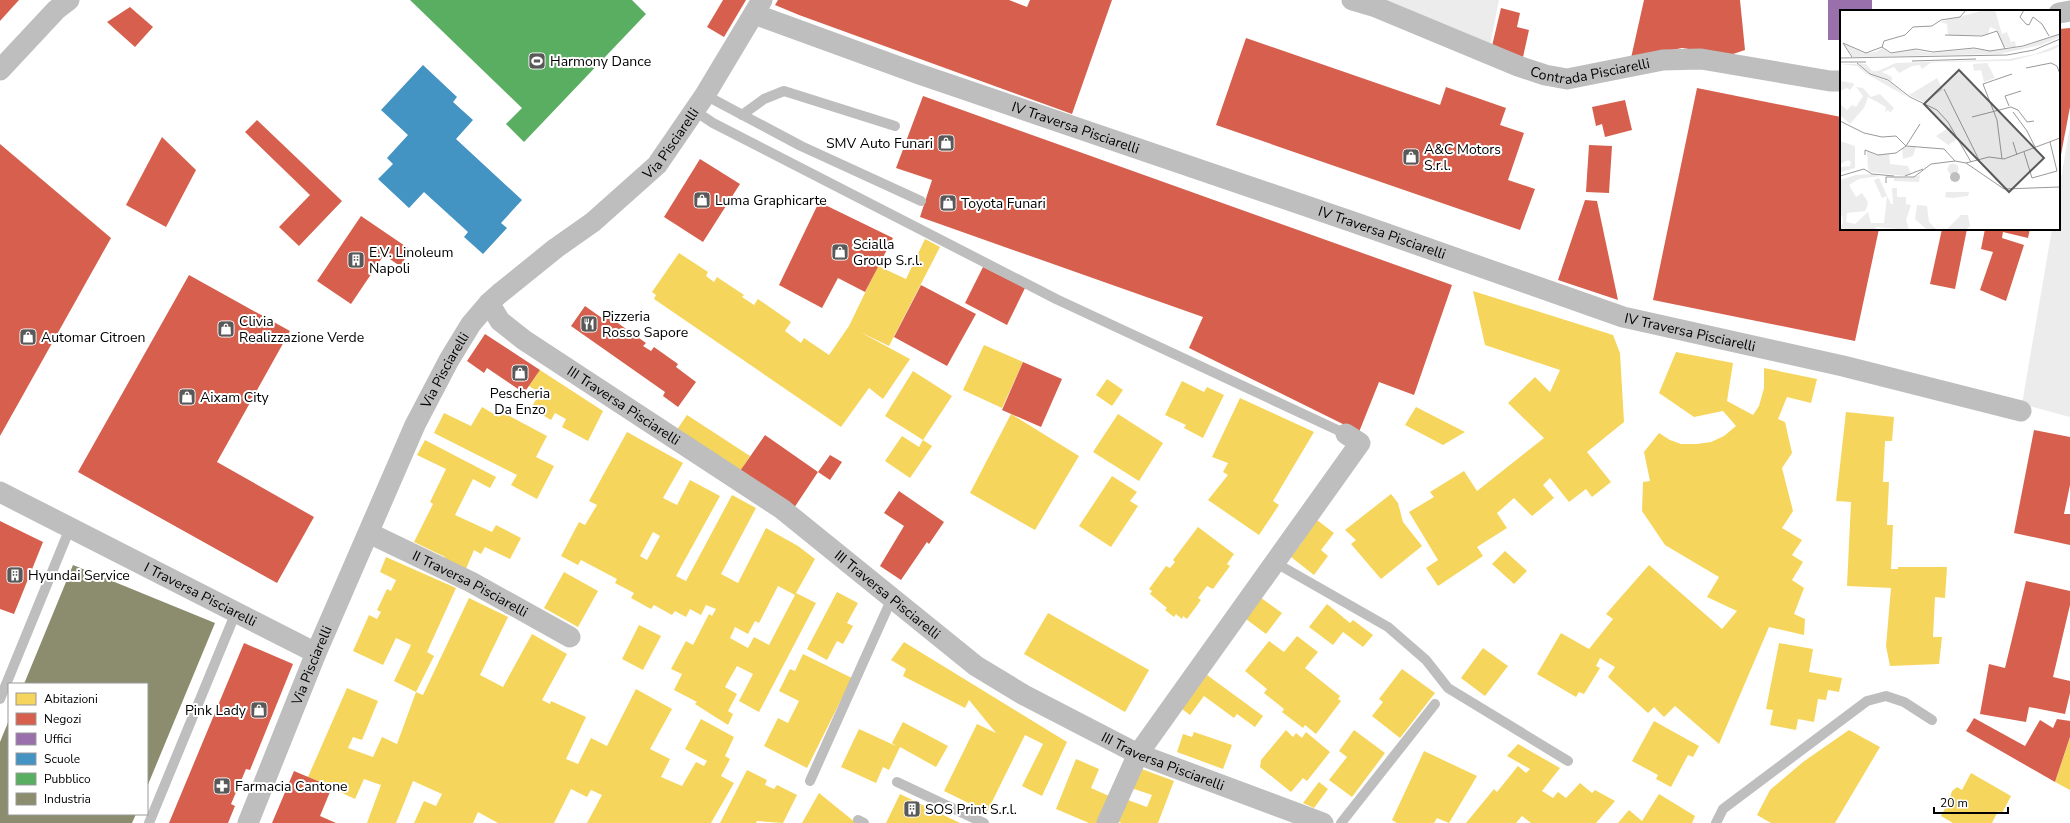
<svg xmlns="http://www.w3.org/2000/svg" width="2070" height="823" font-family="'Nunito Sans',sans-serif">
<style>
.green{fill:#ececec}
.homes{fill:#f6d55c;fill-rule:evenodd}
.shops{fill:#d6604d}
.offices{fill:#9970ab}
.schools{fill:#4393c3}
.public{fill:#5aae61}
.industry{fill:#8c8c6e}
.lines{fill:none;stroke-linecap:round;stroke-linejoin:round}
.lane{stroke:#bebebe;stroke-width:10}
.street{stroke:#bebebe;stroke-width:21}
.labels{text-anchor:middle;stroke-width:4;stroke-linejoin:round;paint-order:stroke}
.poi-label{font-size:14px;fill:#000;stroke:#fff;text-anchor:start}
.street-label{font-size:14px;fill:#000;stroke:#fff}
.inset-road{fill:none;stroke:#999;stroke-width:1}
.view{fill:#595959;fill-opacity:0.15;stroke:#595959;stroke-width:2}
.inset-edge{fill:none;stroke:#000;stroke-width:2}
</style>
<rect width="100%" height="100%" fill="#fff"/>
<g class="green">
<path d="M1369 0H1499L1490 45Z"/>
<path d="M2070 126V417L2022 404 2052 229H2059V190Z"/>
</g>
<g class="homes">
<path d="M925 239 940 247 889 346 860 332 910 359 883 399 869 388 841 427 654 299 656 295 652 292 679 253 708 272 706 276 714 282 717 277 744 295 742 297 754 305 758 299 791 322 785 331 801 343 804 338 829 355 849 326 878 266 906 279Z"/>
<path d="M1473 291 1613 335 1620 353 1624 422 1587 452 1611 482 1592 497 1586 489 1569 502 1550 478 1543 485 1554 498 1532 516 1514 498 1497 513 1507 528 1477 547 1483 556 1438 586 1426 568 1438 560 1409 512 1434 497 1430 492 1464 471 1477 491 1544 438 1508 403 1535 377 1550 392 1560 370 1485 345Z"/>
<path d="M984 345 1023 362 1002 408 963 390Z"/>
<path d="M1676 352 1733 363 1727 401 1753 415 1759 406 1764 388V368L1817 379 1811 403 1787 397 1778 419 1785 422 1792 453 1782 468 1793 511 1782 528 1802 540 1792 555 1803 562 1792 580 1804 588 1794 614 1805 619 1804 635 1769 627 1719 744 1675 706 1664 717 1654 707 1648 713 1608 677 1615 667 1600 658 1596 666 1600 668 1584 694 1579 692 1576 697 1537 674 1561 633 1589 649 1613 619 1606 614 1649 565 1722 629 1737 611 1707 597 1719 577 1665 545 1642 511 1643 482 1650 481 1644 452 1659 433 1670 440 1681 444H1697L1711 442 1724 436 1736 426 1723 411 1694 417 1659 393Z"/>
<path d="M540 370 603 411 588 441 562 427 566 419 555 413 551 420 531 408 540 393 529 386Z"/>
<path d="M913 371 952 396 923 440 932 446 910 478 885 461 902 436 919 447 923 440 885 416Z"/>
<path d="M1107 379 1123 390 1112 406 1096 395Z"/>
<path d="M1182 381 1204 392 1207 387 1224 395 1203 438 1184 428 1186 425 1165 415Z"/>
<path d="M1240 398 1314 432 1273 501 1279 505 1259 535 1208 500 1228 475 1223 472 1228 463 1212 457Z"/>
<path d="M482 407 499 417 502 412 547 436 536 457 554 466 537 499 511 485 517 475 434 433 444 413 471 426Z"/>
<path d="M1416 407 1465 432 1443 445 1405 425Z"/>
<path d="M1846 412 1894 417 1892 441H1885L1883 482H1889L1887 525H1893L1891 569H1898V567H1947L1945 598 1935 597 1933 637H1942L1939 664 1890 666 1886 646 1891 588 1847 586 1851 502 1836 501Z"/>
<path d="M1011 414 1079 456 1035 530 970 493Z"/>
<path d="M1118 414 1163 443 1139 481 1093 452Z"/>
<path d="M687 415 750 456 737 476 674 434Z"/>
<path d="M627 432 683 463 663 498 677 505 690 480 720 496 676 576 686 581 732 495 756 508 721 574 738 583 766 528 798 546 815 559 796 593 816 603 759 712 739 701 753 674 737 666 725 687 737 694 728 711 733 714 728 725 695 704 697 702 674 690 682 674 671 669 686 641 693 645 709 614 712 616 716 609 706 605 701 615 690 609 686 617 675 611 672 615 654 605 651 609 631 598 634 593 615 583 617 579 581 560 578 565 561 556 579 522 585 525 597 505 589 501ZM653 532 660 536 647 560 640 556ZM778 586 795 595 769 645 754 637 748 648 730 638 735 627 748 634 755 621 759 623Z"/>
<path d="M425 440 496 477 490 488 473 479 455 515 492 532 496 525 521 538 510 559 485 547 481 554 474 550 465 571 443 561 445 557 414 542 433 504 430 502 446 469 417 455Z"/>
<path d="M1112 476 1137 492 1130 501 1138 506 1111 547 1079 526Z"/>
<path d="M1391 494 1398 503 1403 522 1422 546 1381 579 1351 544 1356 540 1345 530Z"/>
<path d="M1313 517 1334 533 1321 550 1328 556 1314 575 1291 557 1303 541 1298 537Z"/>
<path d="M1198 527 1234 554 1227 564 1230 566 1213 589 1207 586 1198 598 1201 600 1187 619 1183 616 1182 619 1176 614 1174 617 1165 610 1167 608 1150 594 1152 591 1149 589 1166 566 1170 568 1175 562 1173 560Z"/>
<path d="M1505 551 1527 571 1514 584 1492 564Z"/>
<path d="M386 557 456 588 427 652 434 656 416 692 394 681 411 645 396 638 383 665 353 651 369 615 377 619 381 612 377 610 387 589 391 591 396 580 380 572Z"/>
<path d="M564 572 598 591 578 627 544 608Z"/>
<path d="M837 592 858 603 847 623 853 626 843 644 837 641 827 660 807 649Z"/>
<path d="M1257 595 1282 613 1266 634 1242 616Z"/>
<path d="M469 598 508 617 480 675 503 687 532 634 567 654 542 700 550 704 551 701 586 717 566 759 578 764 591 738 607 746 636 689 672 709 650 749 670 759 661 777 682 786 696 762 704 766 707 761 685 749 701 719 734 737 725 756 730 759 721 776 734 783 711 823H587L602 795 591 790 587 797 571 789 554 823H498L478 812 473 823H414L424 801 436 806 442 794 413 781 396 823H367L381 785 364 779 355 799 308 777 347 688 378 701 362 740 353 737 348 748 373 757 382 737 397 744 416 692 423 695Z"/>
<path d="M1327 604 1350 623 1353 620 1373 635 1363 647 1343 632 1333 645 1309 627Z"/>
<path d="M1048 613 1149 670 1125 712 1024 654Z"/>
<path d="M639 625 661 636 643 670 622 659Z"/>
<path d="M1297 636 1318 652 1305 668 1340 696 1338 699 1341 701 1316 734 1305 725 1303 728 1282 712 1284 709 1264 693 1267 689 1245 671 1269 641 1284 652Z"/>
<path d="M904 642 1067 742 1042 796 1022 786 1043 744 1025 735 987 812 944 791 977 724 996 733 969 700 965 708 903 676 906 669 891 660Z"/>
<path d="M1779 643 1813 649 1809 672 1842 678 1839 692 1828 690 1826 700 1818 699 1814 722 1798 719 1796 730 1770 725 1773 710 1766 709Z"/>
<path d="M1483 648 1508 666 1485 696 1461 678Z"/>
<path d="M803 654 852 678 807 768 764 746 778 718 788 723 799 701 779 691 790 669 795 671Z"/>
<path d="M1402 669 1435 693 1400 738 1372 716 1383 702 1379 699Z"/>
<path d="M1207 675 1263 716 1255 727 1237 714 1234 718 1204 696 1190 715 1182 709Z"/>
<path d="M1654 721 1699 746 1693 757 1688 755 1671 787 1656 779 1658 775 1632 761Z"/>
<path d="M903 722 948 746 936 767 900 747 889 770 883 767 876 783 841 767 859 729 896 746 892 743Z"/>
<path d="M1286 730 1293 737 1296 733 1302 738 1306 732 1330 752 1307 781 1303 778 1291 792 1260 767 1261 760Z"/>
<path d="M1354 730 1385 753 1352 797 1329 780 1347 757 1339 751Z"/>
<path d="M1849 730 1880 747 1835 823H1771L1757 815 1770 790 1803 762Z"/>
<path d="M1194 732 1232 745 1223 769 1177 752 1183 734 1192 737Z"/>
<path d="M2070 738V790L2055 782Z"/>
<path d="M1518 744 1560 768 1542 791 1553 798 1558 792 1566 798 1580 783 1592 793 1595 790 1615 801 1596 823H1531L1522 816 1516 823H1466L1494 789 1497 792 1518 766 1526 773 1530 769 1507 756Z"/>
<path d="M1424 751 1477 776 1449 823 1437 818 1434 823H1397L1392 820Z"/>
<path d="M1076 759 1099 769 1091 788 1109 796 1098 823H1089L1056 809Z"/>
<path d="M1139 768 1174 781 1158 823H1122L1116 821 1125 799 1147 807 1152 795 1131 788Z"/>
<path d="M747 770 767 780 765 785 774 789 777 785 797 795 783 823 757 821 756 823H720Z"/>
<path d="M1971 773 2011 796 2002 813 1998 811 1992 823H1953L1941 816 1949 801 1952 791 1957 787 1962 790Z"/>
<path d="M1319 782 1328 789 1314 808 1303 803Z"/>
<path d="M819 793 856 823H802Z"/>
<path d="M900 794 960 823H886Z"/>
<path d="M1659 794 1695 816 1692 823H1618L1629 810 1642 821Z"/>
</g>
<g class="shops">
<path d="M0 0H19L0 21Z"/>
<path d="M723 0H746L724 37 707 27Z"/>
<path d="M778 0H1009L1027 7 1030 0H1112L1072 114 799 15 775 5Z"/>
<path d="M1644 0H1740L1745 50 1730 55 1682 48 1631 58Z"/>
<path d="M130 7 153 27 135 47 107 22Z"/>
<path d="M1501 8 1520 13 1517 27 1529 30 1523 57 1492 46Z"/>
<path d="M2070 28V107L2060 160 2059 29Z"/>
<path d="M1246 38 1440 105 1446 87 1506 108 1500 125 1524 133 1508 180 1535 189 1520 230 1216 125Z"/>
<path d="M1697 88 1841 117V229H1879L1855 341 1653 300Z"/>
<path d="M923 96 1452 285 1414 395 1379 382 1359 432 1189 348 1203 317 920 217 932 180 896 168Z"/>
<path d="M1625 100 1632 130 1605 137 1602 124 1596 126 1592 107Z"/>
<path d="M257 120 342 201 299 246 279 227 310 195 245 132Z"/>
<path d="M162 137 196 170 166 227 126 205Z"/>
<path d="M0 144 111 238 0 436Z"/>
<path d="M1589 145 1612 146 1609 193 1586 192Z"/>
<path d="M700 159 740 184 703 242 664 217Z"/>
<path d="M1585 200 1597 201 1618 300 1558 280Z"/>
<path d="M819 202 893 238 865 292 838 278 822 308 779 285Z"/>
<path d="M361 216 411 250 400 266 384 255 351 304 317 281Z"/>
<path d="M1942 229H1967L1955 289 1930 284Z"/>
<path d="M1985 229H2030L2028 238 2003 232 2002 238 2024 245 2006 301 1980 290 1993 252 1981 249Z"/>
<path d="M983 267 1025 288 1007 325 965 303Z"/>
<path d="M189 275 290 331 217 462 314 517 277 583 78 472Z"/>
<path d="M921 285 976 314 947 366 894 337Z"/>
<path d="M585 306 602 318 605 314 646 343 643 346 651 351 654 347 678 364 676 367 696 382 678 407 663 396 665 392 571 326Z"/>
<path d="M485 334 540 370 524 393 487 368 484 373 467 361Z"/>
<path d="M1023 362 1062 379 1041 427 1002 410Z"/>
<path d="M2034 430 2070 437V485L2064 514H2070V545L2014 533Z"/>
<path d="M765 435 818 472 830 455 842 462 830 480 818 472 792 511 740 471Z"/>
<path d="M899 491 944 522 929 544 927 542 901 580 880 566 904 526 884 513Z"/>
<path d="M0 521 43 542 14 614 0 609Z"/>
<path d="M2026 581 2070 591V605L2053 677 2070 681V693L2065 714 2029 707 2026 722 1980 714 1989 664 2005 668Z"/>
<path d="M244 643 293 664 250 770 246 769 231 804 235 806 228 823H169Z"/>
<path d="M1974 718 2025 746 2040 720 2053 728 2057 719 2070 721V737L2055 782 1966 731Z"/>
<path d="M294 771 332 787 320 816 336 823H272Z"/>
</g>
<path class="offices" d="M1828 0H1872V11H1841V40H1828Z"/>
<path class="schools" d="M423 65 457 97 453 102 473 120 456 139 522 200 501 223 507 228 483 254 464 237 468 232 424 192 409 208 378 179 393 164 387 158 408 135 381 110Z"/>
<path class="public" d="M410 0H632L646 14 524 142 506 124 522 108Z"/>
<g class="industry">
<path d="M73 565 215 623 147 787V684H24Z"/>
<path d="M9 720V814H136L132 823H0V742Z"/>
</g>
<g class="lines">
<g class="lane">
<path d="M705 95 801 146 921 201"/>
<path d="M695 111 713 123 1056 299 1346 434"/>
<path d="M742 115 764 99 784 91 895 126"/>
<path d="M1274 562 1388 627 1426 660 1448 688 1568 761"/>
<path d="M0 699 70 528"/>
<path d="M810 781 892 598"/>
<path d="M897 782 984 823"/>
<path d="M858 820 864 823"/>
<path d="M149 823 236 612"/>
<path d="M1341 823 1435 704"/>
<path d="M1716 823 1723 809 1867 701 1886 696 1904 702 1932 720"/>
</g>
<g class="street">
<path id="s1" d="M1352 0 1376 7 1518 66 1545 75 1567 79 1663 60 1701 59 1830 81H1841"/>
<path d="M2059 13 2070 11"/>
<path id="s2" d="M754 14 916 73 1353 222 1623 317 1843 366 2021 411"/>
<path d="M0 70 56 10 69 0"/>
<path id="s3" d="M489 303 500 321 524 340 782 509 976 666 1024 695 1138 754 1323 823"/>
<path id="s4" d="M0 492 316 653"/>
<path id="s5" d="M369 533 471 582 570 637"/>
<path id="s6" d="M248 823 316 653 415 425 449 360 471 324 489 303 499 294 556 248 593 222 657 165 705 95 762 0"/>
<path d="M1107 823 1138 754 1360 443 1346 434"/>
</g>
</g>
<defs>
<g id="stadium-square" transform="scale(0.9)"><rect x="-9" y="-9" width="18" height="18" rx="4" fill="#595959" stroke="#fff"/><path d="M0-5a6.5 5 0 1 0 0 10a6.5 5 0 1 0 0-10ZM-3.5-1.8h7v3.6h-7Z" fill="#fff"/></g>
<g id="shop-square" transform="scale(0.9)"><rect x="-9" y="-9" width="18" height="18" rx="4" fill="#595959" stroke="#fff"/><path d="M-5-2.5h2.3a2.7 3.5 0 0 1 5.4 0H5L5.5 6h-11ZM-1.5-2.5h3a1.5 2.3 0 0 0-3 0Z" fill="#fff"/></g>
<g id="building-square" transform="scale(0.9)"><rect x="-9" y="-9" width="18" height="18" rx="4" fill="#595959" stroke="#fff"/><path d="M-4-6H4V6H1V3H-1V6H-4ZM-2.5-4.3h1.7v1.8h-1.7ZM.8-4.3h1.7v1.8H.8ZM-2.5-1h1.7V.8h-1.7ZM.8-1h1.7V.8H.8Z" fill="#fff"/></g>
<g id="restaurant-square" transform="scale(0.9)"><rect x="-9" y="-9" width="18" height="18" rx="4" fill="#595959" stroke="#fff"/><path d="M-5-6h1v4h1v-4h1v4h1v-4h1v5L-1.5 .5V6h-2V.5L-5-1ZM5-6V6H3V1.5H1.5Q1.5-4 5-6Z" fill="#fff"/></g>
<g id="pharmacy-square" transform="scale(0.9)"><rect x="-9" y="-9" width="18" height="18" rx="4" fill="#595959" stroke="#fff"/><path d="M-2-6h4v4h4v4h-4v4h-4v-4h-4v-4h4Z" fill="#fff"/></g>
</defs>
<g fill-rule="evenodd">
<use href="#stadium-square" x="537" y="61"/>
<use href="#shop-square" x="946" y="143"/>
<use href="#shop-square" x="1411" y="157"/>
<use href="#shop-square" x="702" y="200"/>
<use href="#shop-square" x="948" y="203"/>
<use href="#shop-square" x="840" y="252"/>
<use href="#building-square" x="356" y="260"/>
<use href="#restaurant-square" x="589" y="324"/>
<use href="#shop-square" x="226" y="329"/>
<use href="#shop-square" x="28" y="337"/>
<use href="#shop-square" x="520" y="373"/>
<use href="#shop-square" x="187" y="397"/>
<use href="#building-square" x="15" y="575"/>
<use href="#shop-square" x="259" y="710"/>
<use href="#pharmacy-square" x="222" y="786"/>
<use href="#building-square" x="912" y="809"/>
</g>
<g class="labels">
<g class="poi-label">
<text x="550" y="66">Harmony Dance</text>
<text x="933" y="148" text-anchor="end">SMV Auto Funari</text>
<text x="1424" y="154">A&amp;C Motors<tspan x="1424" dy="16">S.r.l.</tspan></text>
<text x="715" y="205">Luma Graphicarte</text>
<text x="961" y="208">Toyota Funari</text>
<text x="853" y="249">Scialla<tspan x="853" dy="16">Group S.r.l.</tspan></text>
<text x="369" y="257">E.V. Linoleum<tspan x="369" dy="16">Napoli</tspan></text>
<text x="602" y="321">Pizzeria<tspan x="602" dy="16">Rosso Sapore</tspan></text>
<text x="239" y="326">Clivia<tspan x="239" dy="16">Realizzazione Verde</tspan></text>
<text x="41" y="342">Automar Citroen</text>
<text x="520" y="398" text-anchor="middle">Pescheria<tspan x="520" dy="16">Da Enzo</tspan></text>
<text x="200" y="402">Aixam City</text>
<text x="28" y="580">Hyundai Service</text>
<text x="246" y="715" text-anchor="end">Pink Lady</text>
<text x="235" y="791">Farmacia Cantone</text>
<text x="925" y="814">SOS Print S.r.l.</text>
</g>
<g class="street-label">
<text dy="5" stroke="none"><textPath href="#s1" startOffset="253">Contrada Pisciarelli</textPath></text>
<text dy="5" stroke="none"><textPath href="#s2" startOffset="341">IV Traversa Pisciarelli</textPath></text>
<text dy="5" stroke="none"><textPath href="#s6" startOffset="818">Via Pisciarelli</textPath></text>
<text dy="5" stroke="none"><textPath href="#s2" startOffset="665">IV Traversa Pisciarelli</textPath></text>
<text dy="5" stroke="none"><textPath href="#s2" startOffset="989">IV Traversa Pisciarelli</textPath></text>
<text dy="5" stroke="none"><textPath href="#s6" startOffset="494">Via Pisciarelli</textPath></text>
<text dy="5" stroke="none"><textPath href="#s3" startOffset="171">III Traversa Pisciarelli</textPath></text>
<text dy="5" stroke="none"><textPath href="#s5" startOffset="113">II Traversa Pisciarelli</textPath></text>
<text dy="5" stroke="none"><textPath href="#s4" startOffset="225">I Traversa Pisciarelli</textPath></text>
<text dy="5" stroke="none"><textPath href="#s3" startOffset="496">III Traversa Pisciarelli</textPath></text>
<text dy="5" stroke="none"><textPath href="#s6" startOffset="170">Via Pisciarelli</textPath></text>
<text dy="5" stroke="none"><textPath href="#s3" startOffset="820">III Traversa Pisciarelli</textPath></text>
</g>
</g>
<g transform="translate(1840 10)">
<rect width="220" height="220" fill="#fff"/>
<path d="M145 0H155L162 24 167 22 171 32 175 31 176 37H164L157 20 150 17 148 24 143 25H108L107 14 100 12ZM220 24V27L201 35 160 44 13 47 4 34 24 43 36 42 42 38 51 44 74 40 91 43 134 39 153 41 183 37ZM220 34V36L210 41 171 51 99 52 90 53 82 59 80 55 72 56 59 63 54 57 42 62 52 67V71L32 65 18 53 26 54 32 61H38L56 53 169 49 195 44ZM147 53 155 68 144 72 141 60 134 61 133 54ZM0 54H17L30 65 48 71 69 88 25 63 17 56ZM97 68 103 80 84 92 69 85ZM0 71 13 73 14 75 10 80 7 78 0 81ZM16 77 23 78 31 87 40 84 54 98 50 103 48 100 45 102 46 97 28 87 24 98 10 114 0 105V94L7 100 12 95 16 97 23 86ZM110 117 116 130 108 135 96 126ZM0 131 15 136V158L1 162H0V154L1 157 10 156 11 152 8 150 0 154ZM76 136 73 146 63 149 62 138ZM27 141 36 145 49 144 50 154 68 156 71 164 65 166 30 162 28 159ZM107.5 159a5.5 5.5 0 1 1 11 0a5.5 5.5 0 1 1-11 0ZM32 164 40 166 19 169 9 175 16 187 22 183 28 192 27 197 25 201 7 203 6 212 15 214 28 202 31 213H44L47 186 42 188 34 170 39 168 51 194H53L52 178H57V187H66V194L71 195 66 210 69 220 36 217 35 220H0L3 212 2 205 0 207V170L16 165ZM80 165 79 172 54 171V167L70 168ZM106 182H129L128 186 112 188 105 187ZM77 195 87 196 89 212 97 220H87L75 209ZM121 205H128L130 216 126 220H106Z" fill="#ececec"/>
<path d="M110 167a5 5 0 1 1 10 0a5 5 0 1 1-10 0Z" fill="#bfbfbf"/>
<path class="inset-road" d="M184 0 180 7 186 14 189 15 193 7 202 14 209 26M105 25 142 26 157 21 165 39M42 37 44 31 65 25 73 17 92 16 101 10 120 7 126 0M12 47 3 33 26 43 42 37 51 43 76 39 93 42 134 38 150 41 183 36 220 24M0 48 167 45 194 40 220 29M72 51 136 49M0 52H26M17 53 30 64 48 70 70 87 97 100 108 112 131 152M186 58 211 53 217 56 220 64M104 79 139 150M169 96 165 86 181 81M173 102 187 121 195 137M132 107 171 97 178 100 187 112 194 111M0 111 24 123 42 127 56 126 66 136 104 139 115 151M173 132 177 145M184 142 192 168 217 161 210 132M25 145V140L38 145 56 143 66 136 80 114M162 149 157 110 143 74 172 64M126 153 164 179 220 177M0 166 24 159 32 164 54 166M65 166 83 159M46 173V167H74L91 154 115 151 126 153 149 147 164 149 220 128"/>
<path class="view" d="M119 60 204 148 169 182 84 94Z"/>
<rect width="220" height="220" class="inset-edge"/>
</g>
<rect x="8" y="683" width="140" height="132" fill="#ffffff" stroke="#999999"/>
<rect x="16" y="693" width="20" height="12" fill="#f6d55c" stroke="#999999"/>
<text x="44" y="703" font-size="12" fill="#000000">Abitazioni</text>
<rect x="16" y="713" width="20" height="12" fill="#d6604d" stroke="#999999"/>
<text x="44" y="723" font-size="12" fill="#000000">Negozi</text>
<rect x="16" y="733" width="20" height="12" fill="#9970ab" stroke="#999999"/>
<text x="44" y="743" font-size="12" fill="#000000">Uffici</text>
<rect x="16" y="753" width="20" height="12" fill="#4393c3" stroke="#999999"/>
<text x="44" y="763" font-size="12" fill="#000000">Scuole</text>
<rect x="16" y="773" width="20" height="12" fill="#5aae61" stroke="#999999"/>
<text x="44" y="783" font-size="12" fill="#000000">Pubblico</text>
<rect x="16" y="793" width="20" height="12" fill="#8c8c6e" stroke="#999999"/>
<text x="44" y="803" font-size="12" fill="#000000">Industria</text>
<path d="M1934 807v6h74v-6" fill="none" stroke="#000000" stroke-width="2"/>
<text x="1940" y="807" font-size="12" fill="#000000" stroke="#ffffff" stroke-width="3" paint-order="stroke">20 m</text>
</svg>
